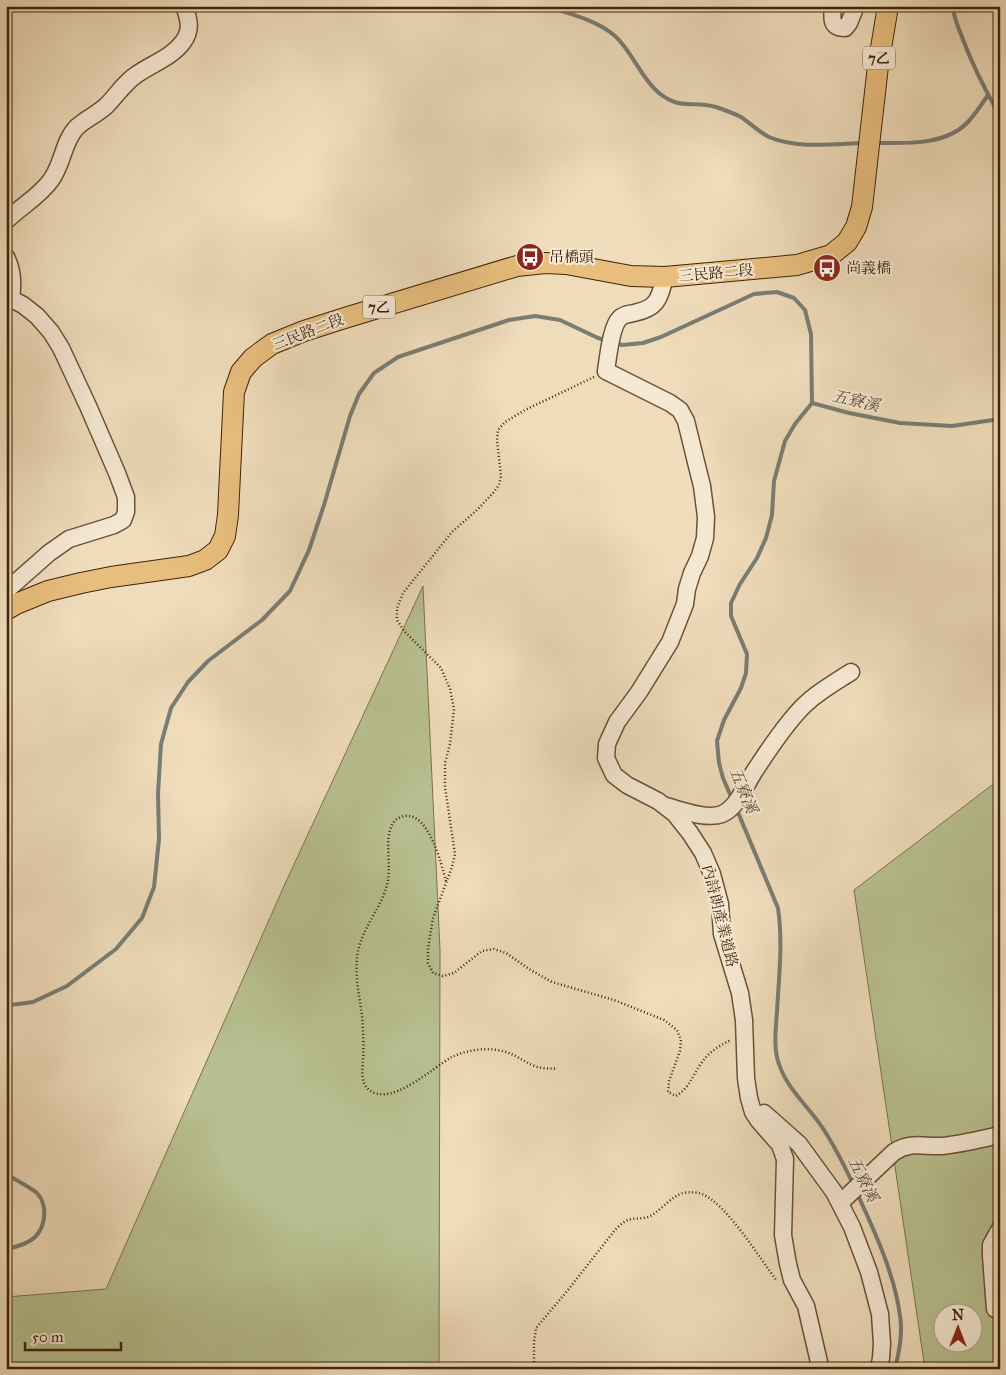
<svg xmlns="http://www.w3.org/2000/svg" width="1006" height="1375" font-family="'IM FELL Great Primer','Noto Serif TC',serif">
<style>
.green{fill:#b8c091;stroke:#7c724c;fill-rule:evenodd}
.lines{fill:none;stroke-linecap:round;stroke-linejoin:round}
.stream{stroke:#797d74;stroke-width:4}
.minor-casing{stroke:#6c5235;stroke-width:19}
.major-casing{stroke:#402408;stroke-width:22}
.path{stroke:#402408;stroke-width:2.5;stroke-dasharray:1 2.5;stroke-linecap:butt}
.minor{stroke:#f5e8d3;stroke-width:16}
.major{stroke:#e8be7e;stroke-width:20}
.labels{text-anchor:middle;stroke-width:4.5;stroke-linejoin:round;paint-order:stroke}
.shield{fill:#f5e8d3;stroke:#765f45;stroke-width:1}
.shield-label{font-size:14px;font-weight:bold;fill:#402408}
.poi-label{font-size:15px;fill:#402408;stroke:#f5e8d3;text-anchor:start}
.street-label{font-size:15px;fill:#402408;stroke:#f5e8d3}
.water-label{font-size:16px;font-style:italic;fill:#584935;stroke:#f5e8d3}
</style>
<rect width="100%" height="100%" fill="#efdcbb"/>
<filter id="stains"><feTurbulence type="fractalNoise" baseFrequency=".004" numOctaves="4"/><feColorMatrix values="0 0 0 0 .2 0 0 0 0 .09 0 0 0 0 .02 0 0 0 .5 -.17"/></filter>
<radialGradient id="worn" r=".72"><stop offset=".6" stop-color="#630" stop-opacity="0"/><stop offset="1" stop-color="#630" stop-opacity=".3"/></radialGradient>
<g class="green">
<path d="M423 586 440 950 439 1369H6V1297L106 1289 284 886Z"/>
<path d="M1000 779V1369H925L854 890ZM944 1312H974V1342H944Z"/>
</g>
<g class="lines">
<g class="stream">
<path d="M545 6C567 13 597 20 615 36 632 51 640 77 659 93 681 111 693 100 716 107 725 110 733 113 741 117 750 123 759 132 769 137 797 149 833 144 863 143"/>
<path d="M953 6C953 17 958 26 962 37 972 64 985 90 1000 116"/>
<path d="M875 143C905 143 944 146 967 123 975 115 982 104 988 95"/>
<path d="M613 342 622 345 643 343 661 337 754 294 777 292 794 298 805 310 811 334 812 403"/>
<path d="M812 403 849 413 900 423 952 426 1000 419"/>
<path d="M732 799 723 778 719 763 717 741 724 720 741 688 746 673 747 654 731 616V603L740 584 757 558 766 538 772 515 774 481 785 441 795 424 812 403"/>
<path d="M737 810 778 908C783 942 779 977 777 1011 776 1028 773 1048 779 1064 787 1089 808 1106 822 1127 834 1145 844 1165 853 1184"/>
<path d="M6 1004 11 1005 33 1002 67 986 116 949 142 918 154 887 159 839 158 794 161 744 171 708 188 682 208 661 262 620 290 591 309 550 324 505 350 416 359 394 374 373 398 357 509 320 535 316 560 320 598 338 607 341"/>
<path d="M6 1174C14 1179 30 1187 37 1193 48 1205 46 1226 35 1237 28 1244 16 1247 6 1249"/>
<path d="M857 1193C874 1230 895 1275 900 1316 903 1333 899 1352 895 1369"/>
</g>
<g class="minor-casing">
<g id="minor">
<path d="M833 6C832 18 830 28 845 28L849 23 856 6"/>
<path d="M6 221C21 206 39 197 51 180 63 164 63 142 76 128 85 119 98 114 107 105 117 95 124 83 136 75 151 64 171 58 183 42 192 30 189 19 184 6"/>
<path d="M6 257C13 271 13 284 11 299"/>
<path d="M665 277C659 299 658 308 634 313 629 314 624 314 620 318 611 326 608 358 606 371L670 403 680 410 686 421 696 462 702 486 706 517 705 538 700 556 692 573 687 589 685 604 670 642 639 692 617 722 607 744 606 758 614 775 627 785 658 801 675 814 690 833 703 853 712 874 720 904 722 934 740 993 744 1020 746 1078 749 1098 753 1112 759 1121 780 1145 785 1159 783 1235 788 1264 792 1280 806 1306 819 1362V1369"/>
<path d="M6 296 23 305 37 316 51 332 61 348 88 406 117 473 126 497V512L123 520 114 525 69 539 49 553 6 591"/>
<path d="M666 806C681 810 707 820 722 814 737 808 745 786 754 772 767 752 780 732 796 714 811 696 831 685 851 672"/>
<path d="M764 1113 799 1144 834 1192 852 1227 869 1272 880 1314 882 1344 881 1358 879 1369"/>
<path d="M840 1203 894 1152C911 1141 924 1147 942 1146 962 1144 981 1139 1000 1135"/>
<path d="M995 1309 991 1256V1245L1000 1229"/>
</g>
</g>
<g class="major-casing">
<path id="major" d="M6 610 16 604 48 591 81 583 111 577 189 566 205 560 218 550 225 536 228 515 234 392 241 372 253 358 272 344 304 331 348 317 517 266 545 263 566 264 631 276 665 277 797 265 831 255 847 242 856 227 862 207 878 66 888 6"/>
</g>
<g class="path">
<path d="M594 377 525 410 505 422 498 430 497 440 501 476 499 485 493 493 478 509 452 532 403 593 397 608V620L404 631 441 668 450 689 454 709 450 744 445 763V787L455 854 452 867 433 918 428 948V963L433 973 443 976 454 973 482 951 494 949 506 953 529 969 552 982 614 1000 664 1020 677 1030 681 1040 680 1051 669 1081 668 1092 676 1096C689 1088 692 1077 700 1065 708 1053 718 1046 731 1040"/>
<path d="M446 881C441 863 429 812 404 816 399 817 394 820 392 825 384 840 392 867 387 885 381 908 363 927 358 951 354 972 359 994 362 1015 363 1030 364 1045 363 1060 362 1069 361 1083 368 1089 390 1109 433 1067 452 1057 456 1055 461 1053 466 1052 480 1048 498 1048 511 1054 521 1058 530 1066 542 1068 547 1069 552 1068 557 1069"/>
<path d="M534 1369V1342L536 1328 568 1290 615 1230C620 1225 625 1220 632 1219 639 1218 646 1219 652 1215 662 1209 672 1196 683 1193 690 1192 696 1192 702 1194 727 1204 760 1259 777 1281"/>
</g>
<use href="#minor" class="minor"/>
<use href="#major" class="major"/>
</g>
<defs>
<g id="bus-disc" transform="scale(1.4375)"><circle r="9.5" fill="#8f2418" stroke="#f5e8d3"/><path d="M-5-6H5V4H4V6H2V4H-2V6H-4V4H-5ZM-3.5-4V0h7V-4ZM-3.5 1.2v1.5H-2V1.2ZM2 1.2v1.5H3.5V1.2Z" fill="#fff"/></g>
</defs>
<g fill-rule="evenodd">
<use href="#bus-disc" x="530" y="257"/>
<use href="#bus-disc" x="827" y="268"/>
</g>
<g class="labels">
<g class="shield">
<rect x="863" y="46.5" width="32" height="23" rx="4"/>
<rect x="363" y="295.5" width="32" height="23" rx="4"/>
</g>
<g class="shield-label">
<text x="879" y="63">7乙</text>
<text x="379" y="312">7乙</text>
</g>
<g class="poi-label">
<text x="549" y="262">吊橋頭</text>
<text x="846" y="273">尚義橋</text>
</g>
<g class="street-label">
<text transform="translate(716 273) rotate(-5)" y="5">三民路二段</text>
<text transform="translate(308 332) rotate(-21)" y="5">三民路二段</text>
<text transform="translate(720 916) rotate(76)" y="5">內詩朗產業道路</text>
</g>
<g class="water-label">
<text transform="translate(856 400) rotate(13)" y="6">五寮溪</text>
<text transform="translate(744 790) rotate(68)" y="6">五寮溪</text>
<text transform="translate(864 1179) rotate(64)" y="6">五寮溪</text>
</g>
</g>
<rect width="1006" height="1375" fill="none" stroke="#efdcbb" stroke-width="25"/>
<rect x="8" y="8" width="991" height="1360" fill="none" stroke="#402408" stroke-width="2.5"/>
<rect x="12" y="12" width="981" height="1350" fill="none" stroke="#402408"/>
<g transform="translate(958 1328)"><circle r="24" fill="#f5e8d3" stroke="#ad9a82"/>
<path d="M0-4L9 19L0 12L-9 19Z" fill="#8f2418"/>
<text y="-8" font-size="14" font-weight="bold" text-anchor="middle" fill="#402408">N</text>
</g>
<path d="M25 1342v8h96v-8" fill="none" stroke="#402408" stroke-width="2.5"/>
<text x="32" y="1342" font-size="15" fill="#402408" stroke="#f5e8d3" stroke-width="4" paint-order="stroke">50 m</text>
<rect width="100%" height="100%" filter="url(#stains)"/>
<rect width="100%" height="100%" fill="url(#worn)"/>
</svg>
